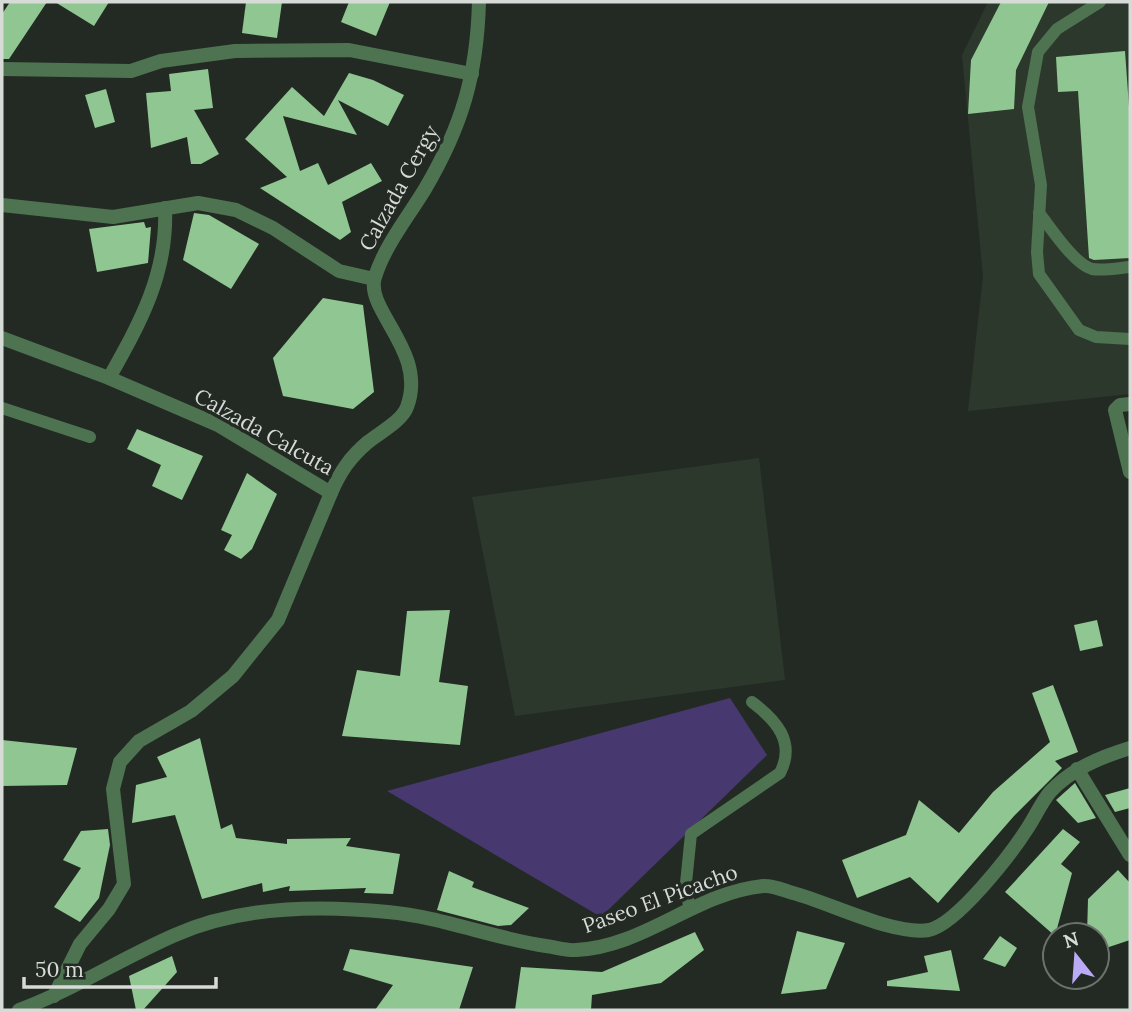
<svg xmlns="http://www.w3.org/2000/svg" width="1132" height="1012" font-family="Lora,serif">
<style>
.built{fill:#2d382d}
.green{fill:#473870}
.building{fill:#8fc691}
.lines{fill:none;stroke-linecap:round;stroke-linejoin:round}
.service{stroke:#4e7350;stroke-width:12}
.minor{stroke:#4e7350;stroke-width:14}
.tertiary{stroke:#4e7350;stroke-width:14}
.labels{text-anchor:middle;stroke-width:7;stroke-linejoin:round;paint-order:stroke}
.street-label{font-size:21px;fill:#d7dbd7;stroke:#232a23}
</style>
<rect width="100%" height="100%" fill="#232a23"/>
<g class="built">
<path d="M988 2H1130V394L968 411 983 276 962 55Z"/>
<path d="M759 458 785 680 515 716 472 497Z"/>
</g>
<path class="green" d="M730 698 767 755 601 917 387 791Z"/>
<g class="building">
<path d="M10 2H47L9 59H2V14Z"/>
<path d="M55 2H109L94 26Z"/>
<path d="M246 2H282L277 38 242 33Z"/>
<path d="M349 2H390L376 36 341 22Z"/>
<path d="M1001 2H1049L1016 70 1014 109 968 114 971 60Z"/>
<path d="M1125 51 1130 121V258L1094 260 1089 258 1078 91 1058 92 1056 57Z"/>
<path d="M208 69 213 108 194 110 219 154 201 164H191L187 137 151 148 146 93 171 91 169 74Z"/>
<path d="M349 73 373 80 404 95 388 126 338 100 357 135 283 116 300 171 318 163 328 185 371 163 382 181 342 202 351 232 340 240 260 188 287 177 245 139 292 87 324 116Z"/>
<path d="M106 89 115 122 95 128 85 95Z"/>
<path d="M194 213 209 215 259 244 231 289 183 260Z"/>
<path d="M144 222 146 228 151 227 148 263 97 272 89 229Z"/>
<path d="M323 298 363 305 374 392 353 409 283 396 273 358Z"/>
<path d="M137 429 203 456 182 500 152 486 161 465 127 449Z"/>
<path d="M247 473 277 494 252 549 241 559 224 550 232 535 221 530Z"/>
<path d="M450 610 439 682 468 686 460 745 342 736 357 670 400 676 407 611Z"/>
<path d="M1097 620 1103 646 1080 651 1074 625Z"/>
<path d="M1053 685 1078 752 1055 761 1062 768 1014 816 938 903 910 877 857 898 842 860 906 835 919 800 959 833 993 792 1050 742 1032 693Z"/>
<path d="M200 738 221 829 232 824 236 838 287 844V839L351 838 346 846 400 854 393 894 364 893 366 888 289 891 290 886 263 892 262 883 202 899 175 815 132 823 136 785 167 777 157 757Z"/>
<path d="M2 740 77 748 67 785 2 786Z"/>
<path d="M1075 783 1096 818 1078 823 1056 800Z"/>
<path d="M1130 788V808L1115 812 1105 795Z"/>
<path d="M108 829 110 845 99 898 80 922 54 907 81 868 63 860 81 831Z"/>
<path d="M1063 829 1080 842 1061 864 1072 873 1055 936 1005 892Z"/>
<path d="M1118 870 1130 883V940L1097 951V935H1087L1088 899Z"/>
<path d="M449 871 474 882 472 887 529 908 511 925 498 926 437 910Z"/>
<path d="M797 931 845 943 826 989 781 994Z"/>
<path d="M695 932 704 950 661 983 592 995 591 1010H515L521 967 602 972Z"/>
<path d="M1000 936 1017 948 1005 967 983 959Z"/>
<path d="M350 949 473 967 459 1010H375L393 985 343 970Z"/>
<path d="M951 950 960 991 887 986V981L928 972 924 956Z"/>
<path d="M172 956 177 972 143 1010H136L129 976Z"/>
</g>
<g class="lines">
<g class="service">
<path d="M1100 2 1057 29 1038 52 1028 107 1041 185 1037 252 1039 274 1079 330 1096 337 1130 339"/>
<path d="M1039 213C1051 228 1074 264 1092 269 1103 271 1119 268 1130 267"/>
<path d="M2 408 90 437"/>
<path d="M689 907 686 883 691 834 780 773C796 742 776 720 752 702"/>
</g>
<g class="minor">
<path d="M2 69 131 71 161 61 235 51 349 50 472 74"/>
<path d="M2 205 113 217 198 203 236 210 273 228 339 271 374 279"/>
<path d="M2 338 109 378 218 425 331 493 278 620 233 676 191 711 139 741 120 762 113 789 124 884 109 909 80 944 54 996"/>
<path d="M109 378C140 323 168 273 165 208"/>
<path d="M1130 404 1120 405 1115 410 1130 472"/>
<path d="M331 493C340 472 350 457 368 442 379 433 402 421 407 407 428 351 364 310 375 277 385 245 408 217 425 189 462 126 477 75 479 2"/>
<path d="M1077 769 1130 855"/>
</g>
<path class="tertiary" d="M19 1010C73 990 122 958 175 935 239 906 319 905 388 912 442 917 492 938 546 946 555 947 567 951 576 950 644 947 695 893 763 886 772 885 783 890 793 893 828 902 894 936 929 930 957 924 1011 854 1027 829 1035 817 1041 803 1050 792 1071 769 1101 757 1130 748"/>
</g>
<g class="labels">
<g class="street-label">
<text transform="translate(399 188) rotate(-61)" y="7">Calzada Cergy</text>
<text transform="translate(264 432) rotate(29)" y="7">Calzada Calcuta</text>
<text transform="translate(660 899) rotate(-20)" y="7">Paseo El Picacho</text>
</g>
</g>
<rect width="1132" height="1012" fill="none" stroke="#d7dbd7" stroke-width="7"/>
<g transform="translate(1076 956) rotate(343)"><circle r="33" fill="#232a23" stroke="#6b716b" stroke-width="2"/>
<path d="M0-5L12 26L0 18L-12 26Z" fill="#bbaaf6"/>
<text y="-10" font-size="19" font-weight="bold" text-anchor="middle" fill="#d7dbd7">N</text>
</g>
<path d="M24 977v10h192v-10" fill="none" stroke="#d7dbd7" stroke-width="3.5"/>
<text x="35" y="977" font-size="21" fill="#d7dbd7" stroke="#232a23" stroke-width="5" paint-order="stroke">50 m</text>
</svg>
